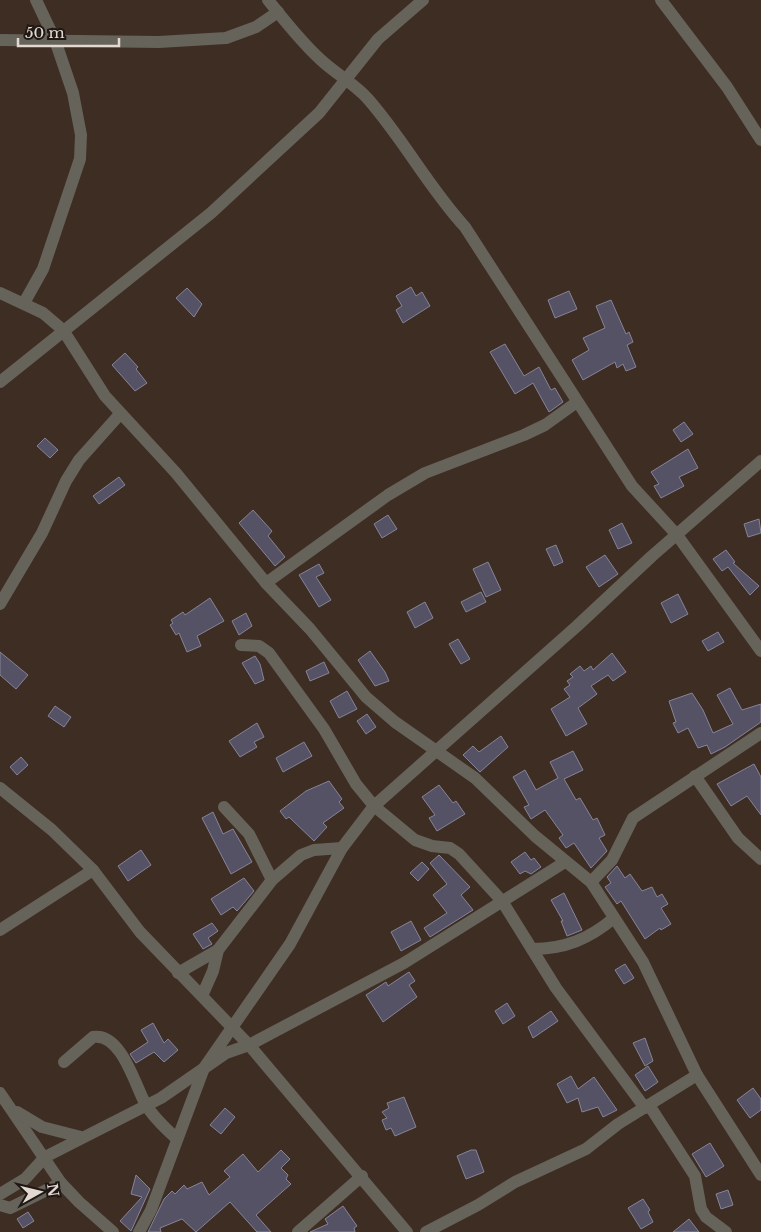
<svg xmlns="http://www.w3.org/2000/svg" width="761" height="1232" font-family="'Libre Baskerville',serif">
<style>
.building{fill:#545264;stroke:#868498}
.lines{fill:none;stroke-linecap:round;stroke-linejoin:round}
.minor{stroke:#66635a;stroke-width:12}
</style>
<rect width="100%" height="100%" fill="#3d2d23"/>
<g class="building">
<path d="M411 287 416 296 422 292 430 306 403 323 396 310 402 306 396 296Z"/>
<path d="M187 288 202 304 194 317 176 298Z"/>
<path d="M569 291 577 309 555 318 548 300Z"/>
<path d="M611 300 626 334 629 332 633 342 627 345 636 367 626 371 623 364 617 368 615 362 583 380 572 360 589 350 583 338 605 328 596 306Z"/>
<path d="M505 344 524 376 539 367 551 390 555 388 563 402 549 412 533 383 515 394 490 352Z"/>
<path d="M125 353 138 367 136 369 147 383 135 391 112 365Z"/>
<path d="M684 422 693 434 681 442 673 430Z"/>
<path d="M45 438 58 450 50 458 37 446Z"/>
<path d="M688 449 698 468 679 477 684 486 661 498 654 486 659 484 651 472Z"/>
<path d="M119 477 125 485 99 504 93 496Z"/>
<path d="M253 510 272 531 268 536 285 557 275 566 239 523Z"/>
<path d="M388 515 397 529 382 538 374 524Z"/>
<path d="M759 519 761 533 748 537 744 524Z"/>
<path d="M622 523 632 543 618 549 609 530Z"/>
<path d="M556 545 563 562 554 566 546 549Z"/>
<path d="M726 550 735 562 733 563 759 586 750 595 728 567 722 571 713 559Z"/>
<path d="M605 555 618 574 599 587 586 567Z"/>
<path d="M488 562 501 590 486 597 473 569Z"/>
<path d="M319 564 324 573 316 577 331 600 319 607 299 575Z"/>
<path d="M481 592 486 602 466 612 461 602Z"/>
<path d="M678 594 688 614 671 623 661 603Z"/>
<path d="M210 598 224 621 197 636 201 646 187 652 179 633 176 635 170 625 173 623 171 620 183 612 185 615Z"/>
<path d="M425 602 433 618 415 628 407 612Z"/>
<path d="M246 613 252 626 239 635 232 621Z"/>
<path d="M718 632 724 642 708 651 702 641Z"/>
<path d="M458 639 470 659 461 664 449 644Z"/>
<path d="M370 651 385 672 389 681 375 686 358 660Z"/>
<path d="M0 652 28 675 16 689 0 675Z"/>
<path d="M612 653 626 672 613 681 608 675 591 686 597 694 578 708 587 724 566 736 551 709 570 697 564 689 570 685 567 681 573 677 570 674 580 666 584 671 591 666 593 670Z"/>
<path d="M255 656 260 664 264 680 255 684 242 663Z"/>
<path d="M324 662 329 673 310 681 306 671Z"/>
<path d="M730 688 742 710 761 704V722L725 747 711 754 707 745 698 748 688 728 678 733 673 723 676 722 669 701 692 693 703 710 713 733 733 724 717 695Z"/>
<path d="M347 691 357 709 339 718 330 701Z"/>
<path d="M55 706 71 717 64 727 48 716Z"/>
<path d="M367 714 376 727 366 734 357 721Z"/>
<path d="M257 723 264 737 254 742 257 747 240 757 229 741Z"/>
<path d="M501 736 508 747 480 772 463 755 473 746 479 752Z"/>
<path d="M304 742 312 756 283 772 276 758Z"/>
<path d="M573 751 583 770 564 779 576 800 580 798 593 820 597 818 605 835 599 838 607 851 591 868 574 843 566 848 559 838 563 835 545 810 531 819 524 807 529 805 513 777 525 770 536 790 558 778 550 762Z"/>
<path d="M21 757 28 765 17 775 10 767Z"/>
<path d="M754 764 761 777V815L747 796 731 806 717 784Z"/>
<path d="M329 781 342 799 339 802 344 808 323 823 327 827 314 841 289 817 286 819 280 811 306 791Z"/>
<path d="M439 785 453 803 456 801 465 814 437 831 429 818 435 815 422 797Z"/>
<path d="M213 812 223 834 233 829 252 862 231 874 202 818Z"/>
<path d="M141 850 151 865 128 881 118 866Z"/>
<path d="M525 852 531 860 534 858 541 867 531 874 525 871 520 874 511 862Z"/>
<path d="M439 855 470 887 461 895 473 910 430 937 424 928 447 913 433 895 447 884 430 863Z"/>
<path d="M422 862 429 869 418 881 410 873Z"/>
<path d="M617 866 625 878 630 874 642 891 652 887 657 897 662 894 668 904 661 908 671 924 661 930 660 928 645 939 621 901 617 904 605 887 611 883 607 877Z"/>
<path d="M244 878 254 891 237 911 233 907 221 915 211 899Z"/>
<path d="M564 893 582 930 567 936 561 921H563L551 900Z"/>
<path d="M411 921 421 940 401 951 391 932Z"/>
<path d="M212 923 218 931 208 938 212 944 203 949 193 934Z"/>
<path d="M625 964 634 978 624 984 615 970Z"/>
<path d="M409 972 415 981 409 985 417 997 383 1022 366 995 386 982 388 986Z"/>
<path d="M507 1003 515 1016 503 1024 495 1011Z"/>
<path d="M551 1011 558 1021 533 1038 528 1027Z"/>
<path d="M153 1023 164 1043 168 1039 178 1050 164 1062 154 1052 136 1063 130 1054 148 1042 141 1030Z"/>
<path d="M645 1038 653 1061 645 1066 633 1043Z"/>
<path d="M648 1066 658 1082 645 1091 635 1075Z"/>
<path d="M571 1076 578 1089 594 1077 617 1110 603 1117 598 1107 582 1112 578 1098 567 1103 557 1084Z"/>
<path d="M753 1088 761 1099V1110L750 1118 737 1100Z"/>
<path d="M404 1097 416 1127 395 1136 391 1128 386 1130 382 1120 387 1118 382 1112 389 1108 387 1103Z"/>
<path d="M225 1108 235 1117 221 1134 210 1125Z"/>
<path d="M710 1143 724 1166 706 1177 692 1154Z"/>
<path d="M281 1150 290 1159 281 1168 288 1175 286 1179 291 1184 256 1215 271 1232H257L230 1202 196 1232 182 1219 160 1228 161 1232H148L164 1199 172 1191 175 1194 184 1185 187 1189 202 1182 209 1195 230 1177 224 1171 243 1154 258 1172Z"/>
<path d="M471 1150H476L484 1172 466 1179 457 1156Z"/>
<path d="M136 1175 150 1189 131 1231 120 1221 142 1197 131 1194Z"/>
<path d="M728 1190 733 1205 721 1209 716 1194Z"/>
<path d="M643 1199 650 1210 648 1212 653 1222 641 1229 628 1208Z"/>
<path d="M343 1206 357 1226 354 1228 355 1232H310L328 1224 325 1219Z"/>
<path d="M28 1212 34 1221 23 1228 17 1219Z"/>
<path d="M689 1219 699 1232H673Z"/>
</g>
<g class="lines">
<g class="minor">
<path d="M268 0C285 21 301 42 321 60 336 74 355 84 368 99 404 140 429 188 465 227L632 486 677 535 761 651"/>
<path d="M661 0 727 87 761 140"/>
<path d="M0 40 159 42 226 38 256 27 278 12"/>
<path d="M0 293 43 313 63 330 105 396 176 473 266 583 310 629 366 697 395 722 475 778 535 836 591 882 643 962 697 1075 761 1175"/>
<path d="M24 303 43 269 80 159 81 135 73 93 55 40 36 0"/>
<path d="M0 382 211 213 319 113 378 39 423 0"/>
<path d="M266 583 388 495 425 473 524 435 545 425 577 402"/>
<path d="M0 604 42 533 66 481 79 460 120 414"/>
<path d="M241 645 259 646 269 653 324 729 356 784 374 806 415 840 432 846 450 848 459 854 502 901 556 988 645 1108"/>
<path d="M695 776 738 838 761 859"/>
<path d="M0 788 52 830 93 870 140 932 249 1045 407 1232"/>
<path d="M224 807 249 834 272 880"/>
<path d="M591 882 612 860 633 818 761 733"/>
<path d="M0 930 93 870"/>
<path d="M532 949C565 949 589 939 614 918"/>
<path d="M178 973 218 950"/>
<path d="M202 996 213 971 218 950 272 880 301 855 314 850 342 848"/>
<path d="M64 1062 93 1037C121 1032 135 1085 145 1103 152 1116 166 1129 176 1138"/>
<path d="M0 1093 61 1183 79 1202 113 1232"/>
<path d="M649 1105 695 1176 701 1209 706 1217 726 1232"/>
<path d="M17 1112 42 1127 81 1137"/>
<path d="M0 1194 25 1179 45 1157 161 1098 226 1053 249 1045 404 963 565 862"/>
<path d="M0 1205 10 1208 61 1183"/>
<path d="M139 1232 151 1210 204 1068 290 944 342 848 374 806 577 626 652 556 761 461"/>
<path d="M298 1232 362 1176"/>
<path d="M426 1232 478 1205 515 1182 586 1149 618 1124 697 1075"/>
</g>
</g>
<g transform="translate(40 1192) rotate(82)" stroke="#1f1713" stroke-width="4" paint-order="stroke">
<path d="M0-4L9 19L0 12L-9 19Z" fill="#e2d8d1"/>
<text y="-8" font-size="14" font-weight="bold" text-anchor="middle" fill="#e2d8d1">N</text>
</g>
<path d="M18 38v8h101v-8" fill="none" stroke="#e2d8d1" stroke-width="2.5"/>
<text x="25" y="38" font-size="15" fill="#e2d8d1" stroke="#1f1713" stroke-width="4" paint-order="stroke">50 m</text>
</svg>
